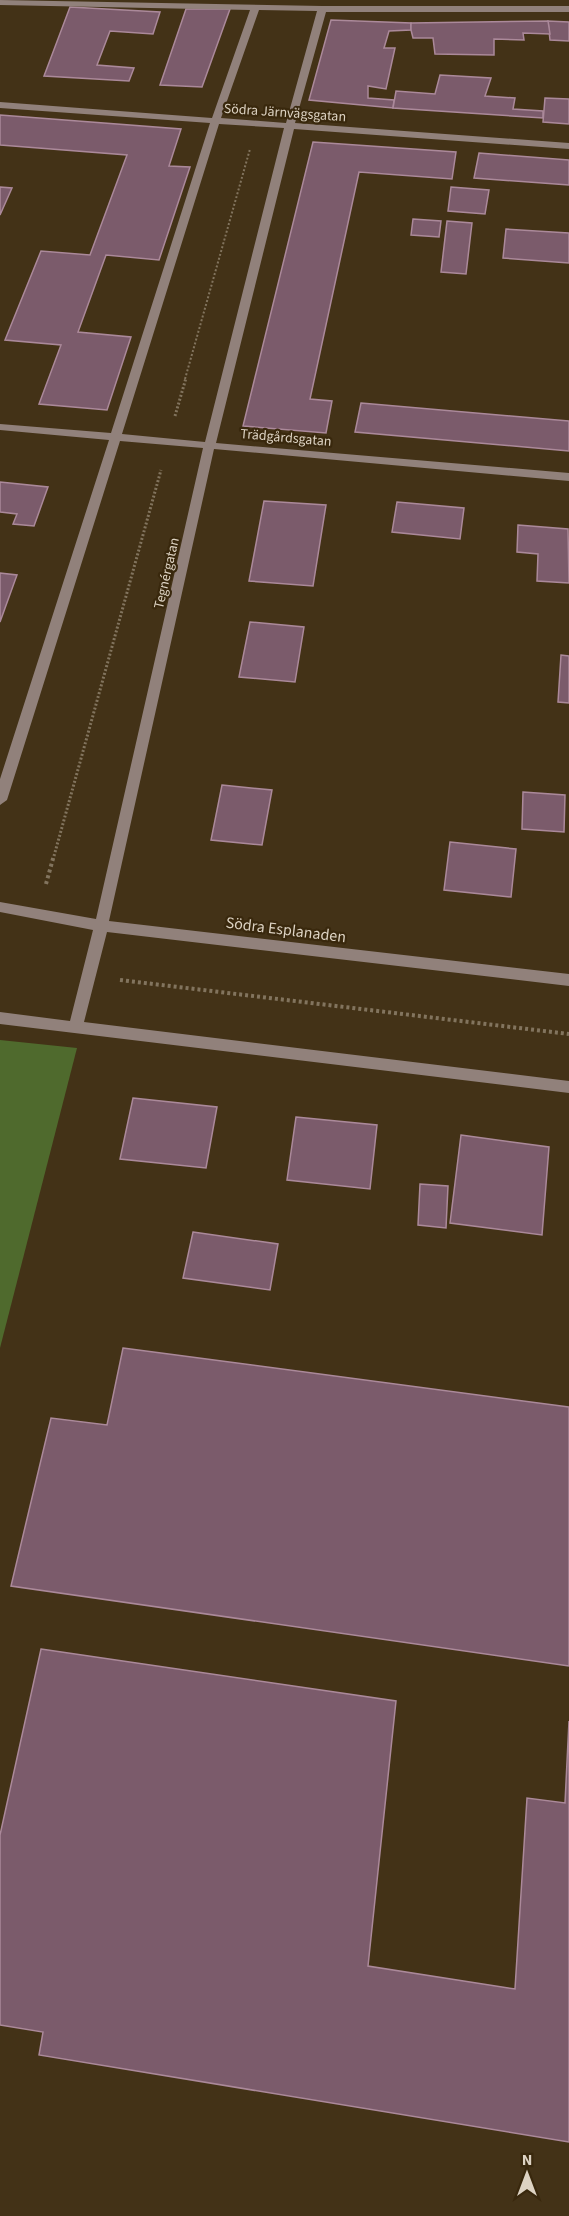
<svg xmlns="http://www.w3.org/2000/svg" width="569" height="2216" font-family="'Source Sans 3',sans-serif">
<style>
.green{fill:#4f6a2d}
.building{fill:#7b5b6b;stroke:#ab899a;stroke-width:1.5}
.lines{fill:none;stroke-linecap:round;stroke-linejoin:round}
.path-far2{stroke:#82745e;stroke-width:2;stroke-dasharray:2 2;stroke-linecap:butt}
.path-far1{stroke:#82745e;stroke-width:3;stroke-dasharray:2 2;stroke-linecap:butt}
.path{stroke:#82745e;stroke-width:4;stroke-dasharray:3 3;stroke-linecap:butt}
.minor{fill:#91817b;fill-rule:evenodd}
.labels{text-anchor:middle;stroke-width:4.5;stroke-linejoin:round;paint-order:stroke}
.far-street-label{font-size:14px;fill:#ddd3c3;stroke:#39280d}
.street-label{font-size:16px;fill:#ddd3c3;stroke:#39280d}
</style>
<rect width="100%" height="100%" fill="#433217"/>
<path class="green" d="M0 1040 77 1048 0 1348Z"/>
<g class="building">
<path d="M70 7 160 12 153 34 110 31 97 65 134 68 129 81 44 76Z"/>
<path d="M186 9H230L202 87 160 85Z"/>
<path d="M331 20 411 23V30L389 31 384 48H395L386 89 368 86V98L394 100 393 108 309 100Z"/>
<path d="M548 21 569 22V41L550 40Z"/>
<path d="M548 21 550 34 523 33 524 40 494 39V55L435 54 433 38H413L411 30V23Z"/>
<path d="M440 75 491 78 485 96 515 98 513 109 543 111V118L393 108 396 91 435 94Z"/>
<path d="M545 98 569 99V124L543 122Z"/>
<path d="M0 115 181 129 169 166 190 167 159 260 106 255 78 332 131 337 107 410 39 404 61 345 5 340 41 251 90 255 127 155 0 145Z"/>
<path d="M313 142 456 152 452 179 359 172 310 399 332 401 326 433 243 426Z"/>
<path d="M479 153 569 160V185L474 178Z"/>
<path d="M0 187 12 188 0 215Z"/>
<path d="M451 187 489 190 485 214 448 211Z"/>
<path d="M413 219 441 221 439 237 411 235Z"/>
<path d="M447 221 472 223 466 274 441 272Z"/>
<path d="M506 229 569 233V263L503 258Z"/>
<path d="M361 403 569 421V451L355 432Z"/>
<path d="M0 482 48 487 34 526 13 524 17 514 0 512Z"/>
<path d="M264 501 326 505 313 586 249 581Z"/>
<path d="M397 502 464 508 460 539 392 532Z"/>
<path d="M518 525 568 529 569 583 537 581 538 554 517 552Z"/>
<path d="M0 573 17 575 0 622Z"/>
<path d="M250 622 304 627 295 682 239 677Z"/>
<path d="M561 655 569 656V703L558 702Z"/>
<path d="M222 785 272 790 262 845 211 840Z"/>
<path d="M523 792 565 795 564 832 522 829Z"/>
<path d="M450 842 516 849 511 897 444 890Z"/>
<path d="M133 1098 217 1107 206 1168 120 1159Z"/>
<path d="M296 1117 377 1125 370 1189 287 1180Z"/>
<path d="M461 1135 549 1147 542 1235 450 1223Z"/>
<path d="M420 1184 448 1186 446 1228 418 1225Z"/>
<path d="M193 1232 278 1244 270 1290 183 1278Z"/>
<path d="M123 1348 569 1407V1666L11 1586 51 1418 107 1425Z"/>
<path d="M41 1649 396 1701 368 1966 515 1989 527 1798 565 1803 569 1721V2142L39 2055 43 2032 0 2025V1835Z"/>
</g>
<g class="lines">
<path class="path-far2" d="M185 379 250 149"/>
<g class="path-far1">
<path d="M175 416 186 378"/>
<path d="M54 856 161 470"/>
</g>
<g class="path">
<path d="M46 884 54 855"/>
<path d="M120 980 569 1034"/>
</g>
<path class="minor" d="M0 0 322 6H569V12H326L295 123 569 143V149L294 129 216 443 569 473V481L214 449 109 921 569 974V986L107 932 84 1022 569 1081V1093L0 1024V1012L70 1021 93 930 0 912V902L96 919 203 448 120 441 7 800 0 805V779L109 440 0 430V424L111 433 210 123 0 108V102L212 118 250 10 0 5ZM259 10 317 11 286 123 221 118ZM219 124 284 128 205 442 122 434Z"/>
</g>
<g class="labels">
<g class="far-street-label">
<text transform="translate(285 112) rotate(4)" y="5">Södra Järnvägsgatan</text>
<text transform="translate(286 437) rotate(5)" y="5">Trädgårdsgatan</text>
<text transform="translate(166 573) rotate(-77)" y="5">Tegnérgatan</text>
</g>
<g class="street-label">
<text transform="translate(286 929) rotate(7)" y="6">Södra Esplanaden</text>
</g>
</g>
<g transform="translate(527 2174)" stroke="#39280d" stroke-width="4.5" paint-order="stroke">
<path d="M0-4.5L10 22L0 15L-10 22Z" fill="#ddd3c3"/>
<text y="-9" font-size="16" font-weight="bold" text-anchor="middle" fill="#ddd3c3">N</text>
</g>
</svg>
